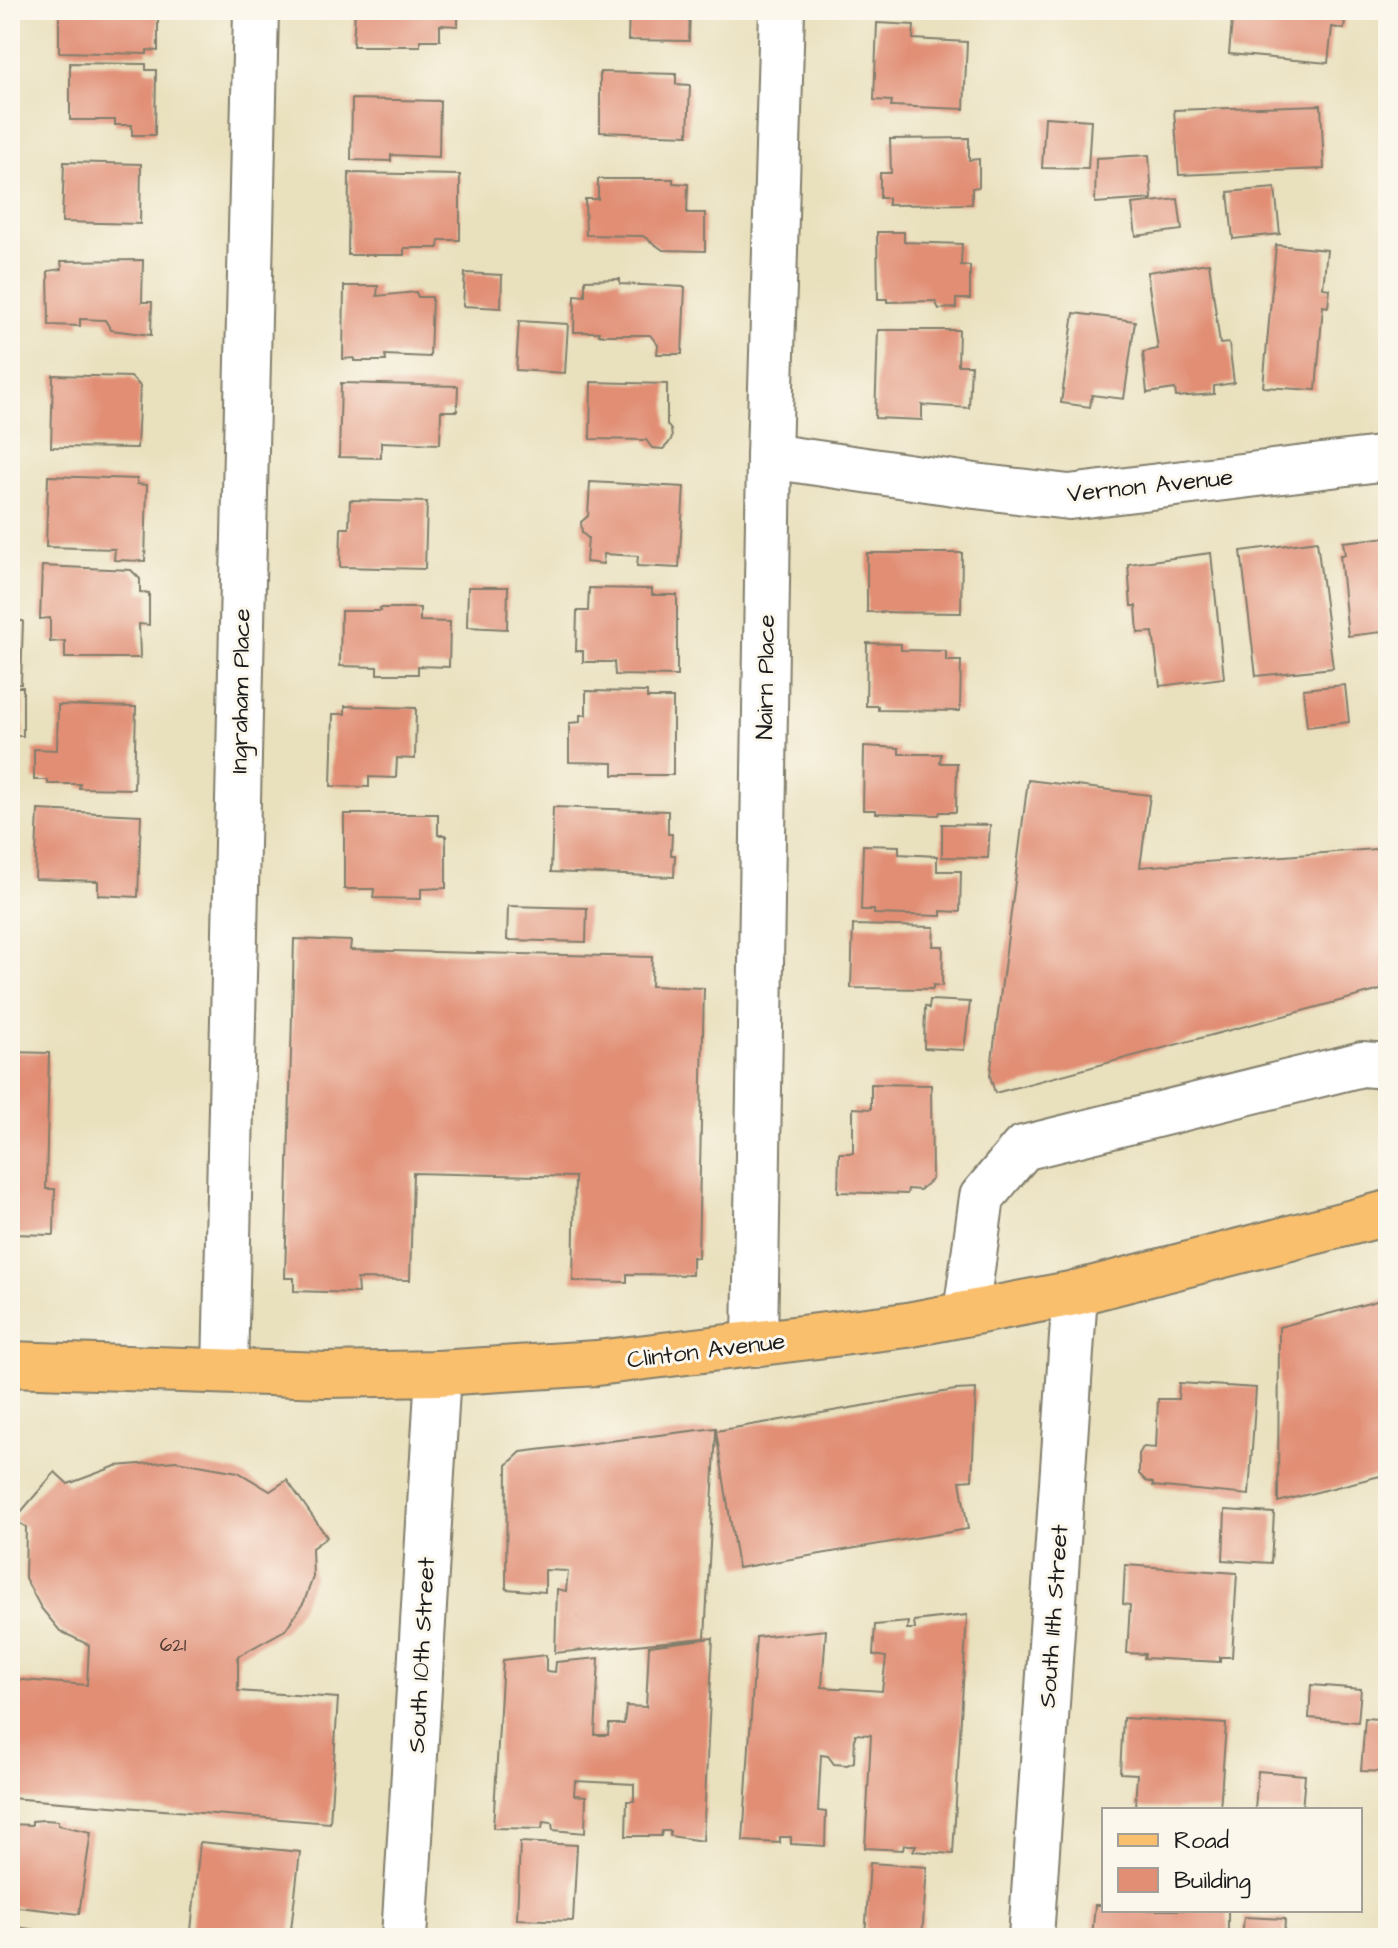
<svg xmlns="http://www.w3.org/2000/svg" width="1398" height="1948" font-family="'Architects Daughter',sans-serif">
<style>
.building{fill:#e18e75}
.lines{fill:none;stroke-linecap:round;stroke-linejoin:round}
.minor-casing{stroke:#827e6c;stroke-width:48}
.major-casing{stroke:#827e6c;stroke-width:48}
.minor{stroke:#fff;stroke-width:44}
.major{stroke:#f9bf6d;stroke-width:44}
.labels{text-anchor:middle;stroke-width:6;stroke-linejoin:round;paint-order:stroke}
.number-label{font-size:20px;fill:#4d3832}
.street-label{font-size:24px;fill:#1c1c1c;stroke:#fbf7ec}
</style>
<rect width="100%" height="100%" fill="#fbf7ec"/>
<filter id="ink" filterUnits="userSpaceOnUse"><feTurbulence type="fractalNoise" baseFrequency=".0125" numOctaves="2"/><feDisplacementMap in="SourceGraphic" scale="16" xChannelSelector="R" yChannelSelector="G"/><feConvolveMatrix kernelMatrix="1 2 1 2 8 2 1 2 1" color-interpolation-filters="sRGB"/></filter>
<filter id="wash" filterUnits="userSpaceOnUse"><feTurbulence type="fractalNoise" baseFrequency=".006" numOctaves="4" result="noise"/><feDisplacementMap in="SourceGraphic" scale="32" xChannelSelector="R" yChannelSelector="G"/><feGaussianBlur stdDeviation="1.8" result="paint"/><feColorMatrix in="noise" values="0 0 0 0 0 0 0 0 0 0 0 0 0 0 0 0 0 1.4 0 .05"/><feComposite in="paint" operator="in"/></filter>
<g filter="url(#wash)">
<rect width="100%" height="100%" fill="#e9e0bd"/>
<g id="blocks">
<g class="building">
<path d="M59 10H158V51L147 50V54L59 52Z"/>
<path d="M355 10H458V26L440 25V40H420V46H353Z"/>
<path d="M629 10H690L689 41 628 40Z"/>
<path d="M1233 10H1346L1344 29 1332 27 1328 63 1229 54Z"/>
<path d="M877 23 914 25 913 39 967 42 964 109 891 106 892 101 874 100Z"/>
<path d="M70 63 146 64V70H156L155 135H132V125H115V120H70Z"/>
<path d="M600 72 676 74V84L690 85 688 135 600 132Z"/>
<path d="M352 99 440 101 439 157 391 155V161L351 160Z"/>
<path d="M1321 105 1324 169 1179 175 1174 110Z"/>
<path d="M1045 117 1091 120 1088 169 1042 168Z"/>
<path d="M969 138V160L979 159V187L972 188V204L888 205V198H880V173H891L890 139Z"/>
<path d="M1149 155 1152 199 1095 203 1096 158Z"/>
<path d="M64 162 141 164 140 224 62 222Z"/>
<path d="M349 173 460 175V240H439L438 248H404V255H348Z"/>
<path d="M598 179H673V183L688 184 687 213H705V251L663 250 643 236 586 235 585 199H598Z"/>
<path d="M1275 188 1280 234 1233 239 1228 192Z"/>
<path d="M1178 199 1182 230 1136 236 1132 204Z"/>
<path d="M877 232H904V242L962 244 961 265 970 266V299H956V308L939 309 935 301 887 302V299H878Z"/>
<path d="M1276 245 1327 250 1323 288 1330 289 1328 307 1323 306 1316 390 1263 387Z"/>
<path d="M143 260 142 302H152L151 335 111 330 105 320 80 319V326L49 325 48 271 62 269 61 261Z"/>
<path d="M1209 263 1220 344 1229 343 1234 383 1214 386V394L1176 397 1175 389 1147 393 1143 352 1158 349 1147 272Z"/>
<path d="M465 273 502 275 501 308 463 306Z"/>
<path d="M620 279V284L685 287 682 354H657L658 345 650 335H599V332H574L575 295 585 296V280Z"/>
<path d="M344 286H378L377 296 416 292 418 297H432L430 357 385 355 386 361H354V358L343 359Z"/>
<path d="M1074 313 1135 321 1124 399 1092 395 1090 407 1061 403Z"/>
<path d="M519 321 568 324 565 373 516 370Z"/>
<path d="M878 330H959L958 365H971L969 408 922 405V420L875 418Z"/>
<path d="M53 375 131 377 140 386 137 448 51 447Z"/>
<path d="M591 382 667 384V425L671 430 672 438 668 444 663 449 652 448 646 440 590 439Z"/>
<path d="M341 383 458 386 457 411H441L440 444 381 442V458L339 457Z"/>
<path d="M48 476 137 479V484L147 485 145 561 114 560 115 549 46 547Z"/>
<path d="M590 482 684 487 679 568 637 566 638 556 604 554 603 564 586 562 588 538 582 533 581 522 588 516Z"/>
<path d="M350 500 427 502 425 569 340 567 341 528H349Z"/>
<path d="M1388 537V637L1383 638 1382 632 1348 636 1340 555H1345L1343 542Z"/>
<path d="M1317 541 1333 668 1256 676 1241 551Z"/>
<path d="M867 553H962L961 613 867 612Z"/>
<path d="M1211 553 1224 678 1160 686 1153 632 1138 633 1136 606H1131L1128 564Z"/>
<path d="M42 566 131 570 140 579V592L149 593V625L139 624 140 658H65V641L50 642V618L40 619Z"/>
<path d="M468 587H508L507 629 467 627Z"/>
<path d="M589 588 652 589V595H677V676L615 675 614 662H583V651H576L577 611H588Z"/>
<path d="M380 608H420V621L450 622 449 667 418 666V674H377V667L340 666 341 611H381Z"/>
<path d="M10 621H23L21 684H10Z"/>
<path d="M867 643 901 644V650L946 651V661H961L960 711 878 710V706H866Z"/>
<path d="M1345 685 1349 722 1307 727 1303 689Z"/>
<rect x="10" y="687" width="13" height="49"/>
<path d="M586 691 647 692V698H673V775H613V763L569 762V723L580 722V715H586Z"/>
<path d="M58 705 136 707 134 789 79 788 80 784H48V780H34V749L57 750Z"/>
<path d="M345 706 416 708 415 759 397 758 396 778 369 777V787L331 786 333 714H345Z"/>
<path d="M864 746 899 748V754H941L940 763H957L956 812H940L939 815 876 813V810H863Z"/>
<path d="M1028 780 1150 795 1140 867 1388 848V988L995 1093 990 1076Z"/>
<path d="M553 807 668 811V834H672L671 855H675L674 877 551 872Z"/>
<path d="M38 810 141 815 138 897 98 895V881L35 879Z"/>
<path d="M344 814H438V835H446V888L421 889V899L373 898 374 889H344Z"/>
<path d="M942 824 990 825 988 858 942 857Z"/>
<path d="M863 845 899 846V854L937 856V871H961L960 912 941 911V916L874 914V910H861Z"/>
<path d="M508 906 587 908 586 942 507 940Z"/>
<path d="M853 925 934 927 933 946H943L942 986 933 985V989L851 988Z"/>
<path d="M294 939 351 941 350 950 652 957 651 986 704 988 698 1258 692 1257V1275L627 1274V1282L573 1281 575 1177 413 1173 410 1280 357 1279 358 1293 294 1291V1278H285Z"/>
<path d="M930 1000 970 1002 964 1050 924 1048 925 1006 929 1008Z"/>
<path d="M10 1052 49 1053 46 1189H55L54 1235 10 1234Z"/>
<path d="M871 1084 931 1085 932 1179 920 1190 908 1189 907 1194 838 1192 839 1153H853V1108L871 1109Z"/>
<path d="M1388 1298V1474L1278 1502 1279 1327Z"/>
<path d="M1179 1383 1256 1388 1249 1495 1153 1486V1483L1146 1481 1139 1474V1454L1143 1447 1156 1448 1158 1399H1178Z"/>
<path d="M976 1389 972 1480 960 1481 968 1529 738 1568 716 1431 705 1638 555 1653 557 1589 566 1591 568 1571 545 1570V1592L506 1589 507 1465 521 1452 716 1428V1431L955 1390Z"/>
<path d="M176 1461 238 1472 270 1491 287 1480 327 1537 312 1548 313 1577 304 1602 285 1630 238 1656V1691L338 1698 330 1823 10 1798V1679L87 1685 89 1645 60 1631 41 1608 25 1578 26 1527 14 1520 55 1472 68 1484 116 1466Z"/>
<path d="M1225 1510 1274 1513 1271 1563 1223 1560Z"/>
<path d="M1125 1565 1237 1573 1232 1657H1220V1662L1144 1658 1145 1654 1127 1653 1130 1605 1123 1604Z"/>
<path d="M967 1615 953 1854 913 1851 916 1845H904L903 1850 865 1848 871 1735 855 1734 854 1762 847 1765 834 1764 828 1756 821 1755 818 1811 826 1812 825 1846 791 1844V1837H780V1843L743 1841 756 1637 826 1630 822 1687 882 1691 886 1657 873 1655 875 1625 908 1622 907 1629H915L914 1621Z"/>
<path d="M713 1638 703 1841 670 1836V1831H662L661 1836H626L627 1801H634V1784L575 1781 574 1795 586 1796 585 1833 553 1830 552 1823 543 1822 542 1829 493 1828 503 1660 546 1655V1671L555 1672 556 1662 599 1658 595 1735H608L609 1724H624L626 1706 646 1707 649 1646Z"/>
<path d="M1311 1685 1361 1689 1358 1722 1309 1718Z"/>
<path d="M1123 1718 1226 1724 1220 1810 1135 1808 1137 1774 1120 1773Z"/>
<path d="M1365 1718 1388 1720V1772L1361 1771Z"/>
<path d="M1258 1771 1305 1775 1302 1810H1255Z"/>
<path d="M44 1820 58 1821V1825L91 1832 79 1914 10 1906V1824L32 1825V1821Z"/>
<path d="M200 1842 300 1852 290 1938H260L191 1931Z"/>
<path d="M520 1842 577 1845 573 1921 517 1919Z"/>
<path d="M870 1863 927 1867 922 1938 865 1937Z"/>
<path d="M1382 1891H1388V1938H1378Z"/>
<path d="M1095 1905H1104V1910H1228V1938H1092Z"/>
<path d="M1244 1917 1285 1919 1284 1938H1242Z"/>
<path d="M10 1926 64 1934V1938H10Z"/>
<path d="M515 1931 554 1933 553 1938H515Z"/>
</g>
</g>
</g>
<g filter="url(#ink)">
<use href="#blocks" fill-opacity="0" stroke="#827e6c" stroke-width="2"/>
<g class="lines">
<g class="minor-casing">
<g id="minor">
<path d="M769 456 975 486 1069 497 1388 458"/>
<path d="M966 1313 982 1197 1023 1148 1362 1064 1388 1066"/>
<path d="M755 1344 769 456 782 10"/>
<path d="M225 1371 256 10"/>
<path d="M404 1938 438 1373"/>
<path d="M1031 1938 1075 1293"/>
</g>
</g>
<g class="major-casing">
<path id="major" d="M10 1364 326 1375 438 1373 597 1363 907 1325 1075 1293 1388 1213"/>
</g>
<use href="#minor" class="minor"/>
<use href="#major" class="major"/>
</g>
</g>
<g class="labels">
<g class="number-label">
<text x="173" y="1651">621</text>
</g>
<g class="street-label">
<text transform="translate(1150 485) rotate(-6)" y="8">Vernon Avenue</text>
<text transform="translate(765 677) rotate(-89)" y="8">Nairn Place</text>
<text transform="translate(240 691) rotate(-89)" y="8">Ingraham Place</text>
<text transform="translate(706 1350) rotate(-7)" y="8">Clinton Avenue</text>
<text transform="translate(1053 1616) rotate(-86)" y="8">South 11th Street</text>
<text transform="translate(421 1655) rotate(-87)" y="8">South 10th Street</text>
</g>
</g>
<rect width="1398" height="1948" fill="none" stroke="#fbf7ec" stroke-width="40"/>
<rect x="1102" y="1808" width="260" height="104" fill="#fbf7ec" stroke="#a29f99" stroke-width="2"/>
<rect x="1118" y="1834" width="40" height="12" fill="#f9bf6d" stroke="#a29f99" stroke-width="2"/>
<text x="1174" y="1848" font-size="24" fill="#1c1c1c">Road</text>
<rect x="1118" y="1868" width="40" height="24" fill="#e18e75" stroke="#a29f99" stroke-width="2"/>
<text x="1174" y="1888" font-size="24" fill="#1c1c1c">Building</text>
</svg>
